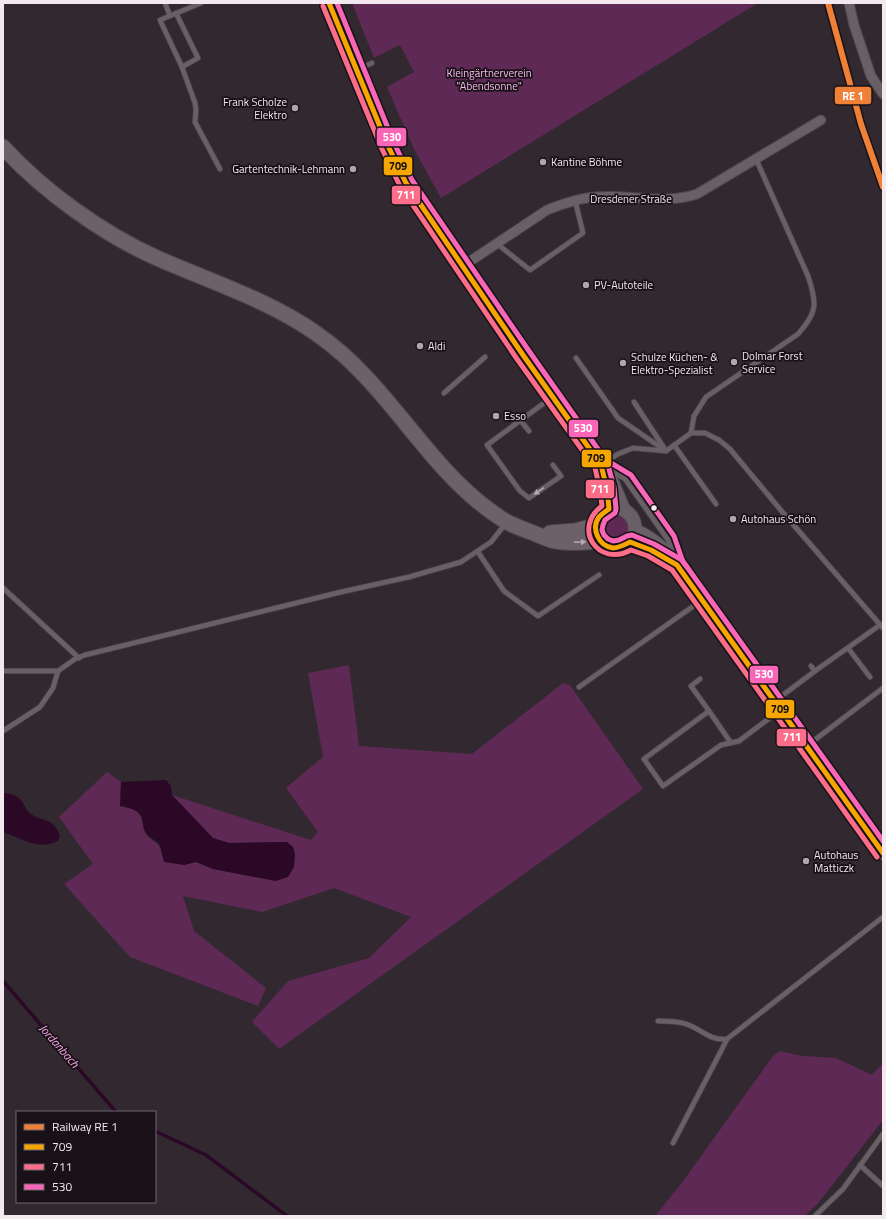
<svg xmlns="http://www.w3.org/2000/svg" width="886" height="1219" font-family="'Titillium Web',sans-serif">
<style>
.green{fill:#5e2955}
.water{fill:#2c0827}
.lines{fill:none;stroke-linecap:round;stroke-linejoin:round}
.stream{stroke:#2c0827;stroke-width:3.5}
.lane-casing{stroke:#4d464b;stroke-width:6}
.street-casing{stroke:#4d464b;stroke-width:11}
.secondary-casing{stroke:#4d464b;stroke-width:15}
.primary-casing{stroke:#4d464b;stroke-width:17}
.lane{stroke:#686066;stroke-width:4.5}
.street{stroke:#686066;stroke-width:9}
.secondary{stroke:#686066;stroke-width:13}
.primary{stroke:#6c6069;stroke-width:15}
.bus-1-casing{stroke:#181117;stroke-width:8}
.bus-2-casing{stroke:#181117;stroke-width:8}
.bus-3-casing{stroke:#181117;stroke-width:8}
.bus-1{stroke:#f7a600;stroke-width:5}
.bus-2{stroke:#fb6d88;stroke-width:5}
.bus-3{stroke:#fa66b7;stroke-width:5}
.rail-1-casing{stroke:#181117;stroke-width:9}
.rail-1{stroke:#ef8037;stroke-width:6}
.oneway{fill:#b4abb2}
.oneway2{fill:#b6abb3}
.poi-dot{fill:#afa5ad;stroke:#181117;stroke-width:1.5}
.bus-dot{fill:#f3e8f0;stroke:#181117;stroke-width:1.5}
.labels{text-anchor:middle;stroke-width:3.5;stroke-linejoin:round;paint-order:stroke}
.park-label{font-size:11px;fill:#fcbdee;stroke:#181117}
.poi-label{font-size:11px;fill:#f3e8f0;stroke:#181117;text-anchor:start}
.street-label{font-size:11px;fill:#f3e8f0;stroke:#181117}
.water-label{font-size:12px;font-style:italic;fill:#f9a7e8;stroke:#181117}
.line-badge{stroke:#181117;stroke-width:1.5}
.badge-label{font-size:11px;text-anchor:middle;font-weight:bold;fill:#fff}
.pale-badge-label{font-size:11px;text-anchor:middle;font-weight:bold;fill:#111}
</style>
<rect width="100%" height="100%" fill="#322930"/>
<g class="green">
<path d="M352 3H758L441 198 414 149 387 87 414 72 400 45 374 58Z"/>
<circle cx="615" cy="528" r="13"/>
<path d="M349 665 359 746 472 754 563 683 570 685 643 789 279 1049 252 1022 288 981 369 958 411 917 334 888 262 912 183 896 194 931 266 988 258 1006 130 957 64 884 93 864 59 817 107 772 121 782 120 805C125 807 131 808 135 810 144 816 141 822 144 829 148 843 161 839 162 856L184 865 196 862 213 869 276 881 287 842 229 843 213 838 172 795 311 840 318 832 286 788 323 757 308 673Z"/>
<path d="M780 1051 803 1056 836 1058 872 1075 883 1063V1120L819 1202 805 1216H655L681 1184 773 1056Z"/>
</g>
<g class="water">
<path d="M166 780 171 786 172 795 213 838 229 843 287 842 293 847 295 854 294 867 288 877 276 881 213 869 196 862 184 865 164 862C162 856 162 850 159 844 155 839 147 838 144 829 143 828 144 824 143 823 142 810 130 808 120 806L121 782Z"/>
<path d="M3 793C8 793 16 795 20 799 25 804 25 810 31 814 44 823 52 816 60 835L58 841C40 851 20 838 3 832Z"/>
</g>
<g class="lines">
<g class="stream">
<path d="M3 981 116 1112"/>
<path d="M155 1131 206 1155 287 1216"/>
</g>
<g class="lane-casing">
<g id="lane">
<path d="M165 3 170 16"/>
<path d="M176 13 198 58 182 67 160 20 201 3"/>
<path d="M182 67 195 103 196 110 195 122 220 169"/>
<path d="M358 69 372 63"/>
<path d="M496 243 530 270 583 233 575 200"/>
<path d="M576 358 618 418 666 451 634 402"/>
<path d="M444 393 485 357"/>
<path d="M551 398 487 445 520 491 529 498 561 476 553 465"/>
<path d="M520 420 529 431"/>
<path d="M691 433 694 416 706 397 798 334C818 312 817 303 808 276L756 159"/>
<path d="M674 445 716 504"/>
<path d="M602 464 618 454 633 448 666 451 691 433H705L719 440 730 449 784 514 883 628"/>
<path d="M611 471 625 479 668 540 673 552"/>
<path d="M478 552 504 591 538 616 599 575"/>
<path d="M3 588 79 658"/>
<path d="M848 648 870 677"/>
<path d="M811 666 815 671"/>
<path d="M3 671H58L53 688 40 707 3 731"/>
<path d="M58 671 75 659 85 655 341 592 409 577 461 562 491 542 506 523"/>
<path d="M700 679 691 686 709 711"/>
<path d="M579 687 702 600"/>
<path d="M783 695 815 671 880 625"/>
<path d="M731 743 709 711 644 759 663 786 721 745 739 741 779 711"/>
<path d="M808 745 883 688"/>
<path d="M658 1021C667 1021 677 1021 686 1024 702 1029 709 1041 727 1039"/>
<path d="M673 1143 721 1051 727 1039 883 917"/>
<path d="M860 1165 883 1186"/>
<path d="M815 1216 843 1189 883 1134"/>
</g>
</g>
<g class="street-casing">
<g id="street">
<path d="M849 3 854 25 871 76 883 94"/>
<path d="M463 266 547 210C562 204 578 198 595 197 629 194 664 205 697 194L821 120"/>
</g>
</g>
<g class="secondary-casing">
<g id="secondary">
<path d="M329 3 388 146 406 183 422 208 487 301 523 355 610 477 624 510"/>
<path d="M603 474 607 489 609 509"/>
<circle cx="615" cy="528" r="20"/>
<path d="M635 530C654 539 664 549 677 565L883 853"/>
<path d="M630 542 651 550 664 558"/>
</g>
</g>
<g class="primary-casing">
<g id="primary">
<path d="M3 147C43 191 103 234 157 258 211 282 269 300 317 334 334 346 350 360 364 375 407 420 439 473 489 510 495 514 501 519 507 522 514 526 521 528 528 531 537 534 546 539 555 541 570 544 585 542 600 541"/>
<path d="M550 533 575 531 595 526"/>
</g>
</g>
<use href="#lane" class="lane"/>
<use href="#street" class="street"/>
<use href="#secondary" class="secondary"/>
<use href="#primary" class="primary"/>
<g class="bus-1-casing">
<path id="bus-1" d="M329 3 388 146 406 183 523 355 601 465 607 489 609 509C606 511 602 514 599 517 591 528 598 546 613 548 619 548 624 545 630 542L651 550 677 565 883 853"/>
</g>
<g class="bus-2-casing">
<path id="bus-2" d="M323 6 382 149 400 186 517 359 595 468 600 490 602 506C572 528 598 568 631 550L648 556 672 570 877 857"/>
</g>
<g class="bus-3-casing">
<g id="bus-3">
<path d="M337 3 394 143 412 180 529 351 607 462 614 487 616 509 615 513 605 520 603 525 602 530 604 535 608 539 613 541 619 540 627 536 632 535 654 544 682 560 883 841"/>
<path d="M601 453 606 460 631 475 674 536 683 562 687 567"/>
</g>
</g>
<use href="#bus-1" class="bus-1"/>
<use href="#bus-2" class="bus-2"/>
<use href="#bus-3" class="bus-3"/>
<g class="rail-1-casing">
<path id="rail-1" d="M828 3 861 124 883 187"/>
</g>
<use href="#rail-1" class="rail-1"/>
</g>
<defs><path id="oneway-solid" d="M-6-.8H1V-3.2L6.5 0L1 3.2V.8H-6Z"/></defs>
<use class="oneway" href="#oneway-solid" transform="translate(539 491) rotate(145)"/>
<use class="oneway2" href="#oneway-solid" transform="translate(580 542) rotate(-2)"/>
<g class="poi-dot">
<circle cx="295" cy="108" r="4"/>
<circle cx="543" cy="162" r="4"/>
<circle cx="353" cy="169" r="4"/>
<circle cx="586" cy="285" r="4"/>
<circle cx="420" cy="346" r="4"/>
<circle cx="734" cy="362" r="4"/>
<circle cx="623" cy="363" r="4"/>
<circle cx="496" cy="416" r="4"/>
<circle cx="733" cy="519" r="4"/>
<circle cx="806" cy="861" r="4"/>
</g>
<circle class="bus-dot" cx="654" cy="508" r="3.5"/>
<g class="labels">
<g class="park-label">
<text x="489" y="77">Kleingärtnerverein<tspan x="489" dy="13">"Abendsonne"</tspan></text>
</g>
<g class="poi-label">
<text x="287" y="106" text-anchor="end">Frank Scholze<tspan x="287" dy="13">Elektro</tspan></text>
<text x="551" y="166">Kantine Böhme</text>
<text x="345" y="173" text-anchor="end">Gartentechnik-Lehmann</text>
<text x="594" y="289">PV-Autoteile</text>
<text x="428" y="350">Aldi</text>
<text x="742" y="360">Dolmar Forst<tspan x="742" dy="13">Service</tspan></text>
<text x="631" y="361">Schulze Küchen- &amp;<tspan x="631" dy="13">Elektro-Spezialist</tspan></text>
<text x="504" y="420">Esso</text>
<text x="741" y="523">Autohaus Schön</text>
<text x="814" y="859">Autohaus<tspan x="814" dy="13">Matticzk</tspan></text>
</g>
<g class="street-label">
<text x="631" y="203">Dresdener Straße</text>
</g>
<g class="water-label">
<text transform="translate(59 1046) rotate(49)" y="4">Jordanbach</text>
</g>
</g>
<g class="line-badge">
<rect x="834" y="86" width="38" height="19" rx="4" fill="#ef8037"/>
<rect x="376" y="127" width="31" height="20" rx="4" fill="#fa66b7"/>
<rect x="383" y="156" width="30" height="20" rx="4" fill="#f7a600"/>
<rect x="391" y="185" width="30" height="20" rx="4" fill="#fb6d88"/>
<rect x="568" y="419" width="31" height="19" rx="4" fill="#fa66b7"/>
<rect x="581" y="449" width="31" height="19" rx="4" fill="#f7a600"/>
<rect x="585" y="479" width="30" height="20" rx="4" fill="#fb6d88"/>
<rect x="749" y="665" width="30" height="19" rx="4" fill="#fa66b7"/>
<rect x="765" y="699" width="30" height="20" rx="4" fill="#f7a600"/>
<rect x="776" y="728" width="31" height="19" rx="4" fill="#fb6d88"/>
</g>
<g class="badge-label">
<text x="853" y="100">RE 1</text>
<text x="392" y="141">530</text>
<text x="406" y="199">711</text>
<text x="583" y="432">530</text>
<text x="600" y="493">711</text>
<text x="764" y="678">530</text>
<text x="792" y="741">711</text>
</g>
<g class="pale-badge-label">
<text x="398" y="170">709</text>
<text x="596" y="462">709</text>
<text x="780" y="713">709</text>
</g>
<rect width="886" height="1219" fill="none" stroke="#f3e8f0" stroke-width="8"/>
<rect x="16" y="1111" width="140" height="92" fill="#181117" stroke="#70676e"/>
<rect x="24" y="1124" width="20" height="6" fill="#ef8037" stroke="#70676e"/>
<text x="52" y="1131" font-size="12" fill="#f3e8f0">Railway RE 1</text>
<rect x="24" y="1144" width="20" height="6" fill="#f7a600" stroke="#70676e"/>
<text x="52" y="1151" font-size="12" fill="#f3e8f0">709</text>
<rect x="24" y="1164" width="20" height="6" fill="#fb6d88" stroke="#70676e"/>
<text x="52" y="1171" font-size="12" fill="#f3e8f0">711</text>
<rect x="24" y="1184" width="20" height="6" fill="#fa66b7" stroke="#70676e"/>
<text x="52" y="1191" font-size="12" fill="#f3e8f0">530</text>
</svg>
